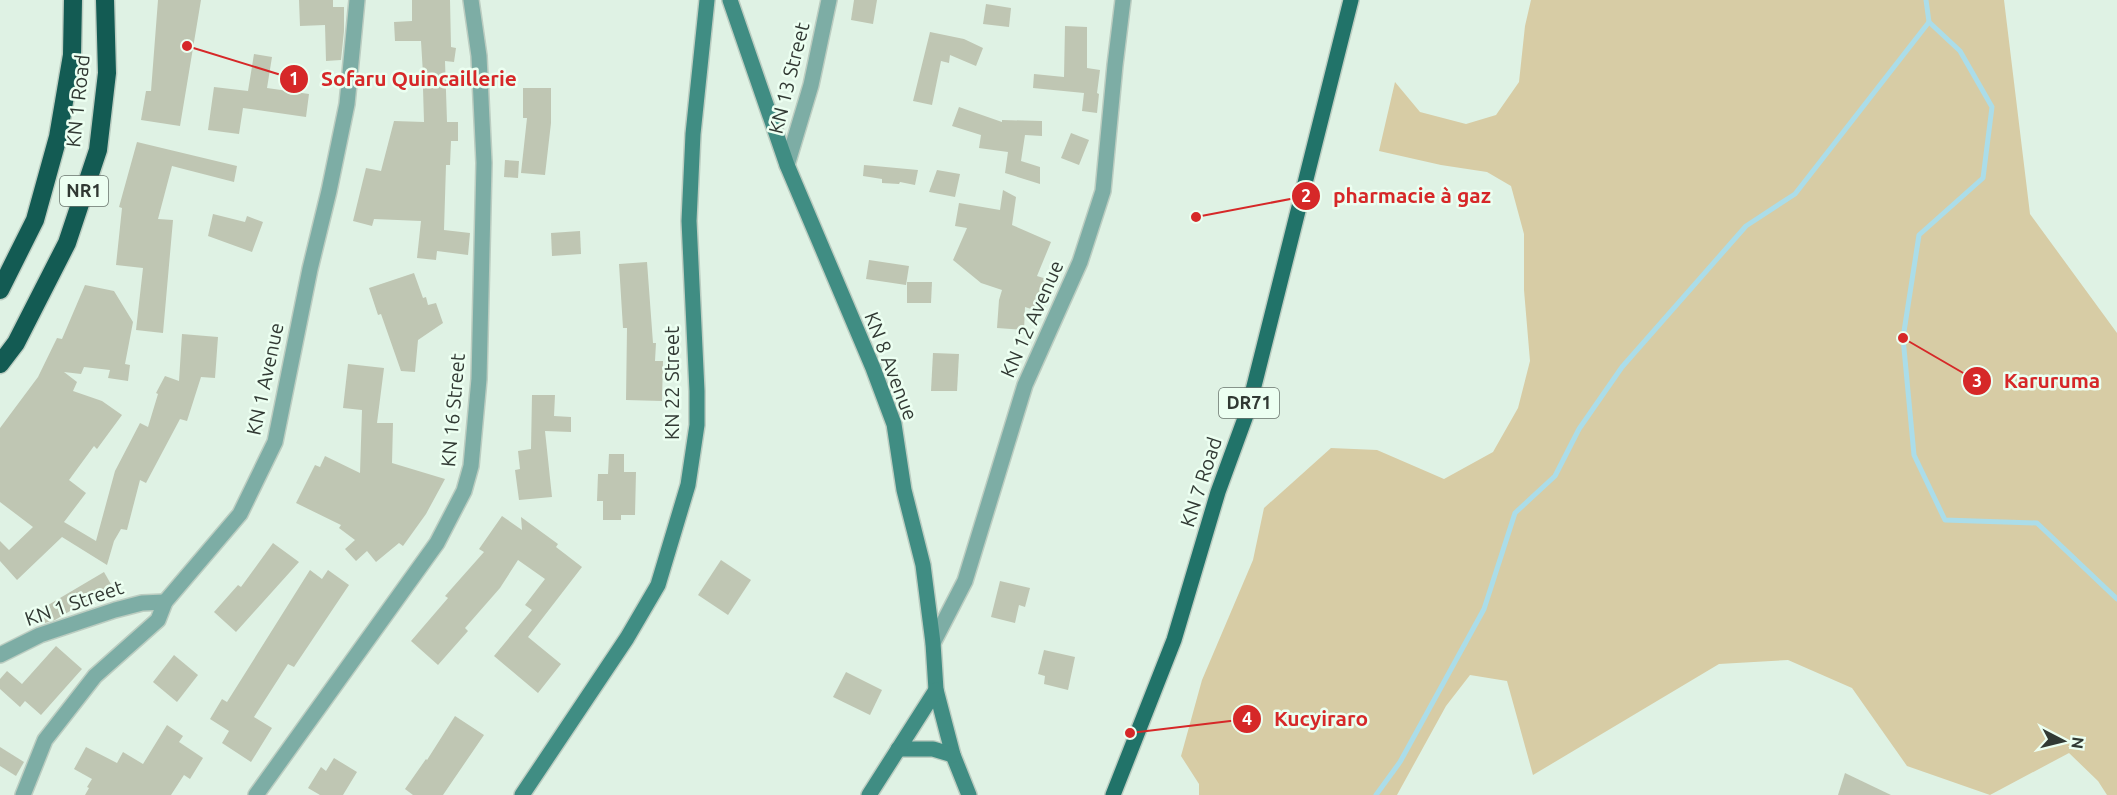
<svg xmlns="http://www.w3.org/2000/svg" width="2117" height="795" font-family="Ubuntu,sans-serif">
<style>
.green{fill:#d7cca5}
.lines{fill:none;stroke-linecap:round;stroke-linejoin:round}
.stream{stroke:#abdde9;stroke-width:5}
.building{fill:#bfc6b3}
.street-casing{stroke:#bccdc1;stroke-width:18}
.secondary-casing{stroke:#bccdc1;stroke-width:18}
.primary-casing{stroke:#bccdc1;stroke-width:18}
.highway-casing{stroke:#bccdc1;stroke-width:21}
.street{stroke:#7dada5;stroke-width:15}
.secondary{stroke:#408d83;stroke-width:15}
.primary{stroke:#217369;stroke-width:15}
.highway{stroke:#135b53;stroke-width:18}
.labels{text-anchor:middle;stroke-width:5;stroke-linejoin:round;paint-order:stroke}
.shield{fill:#ecfff1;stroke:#69746c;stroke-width:1.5}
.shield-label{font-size:18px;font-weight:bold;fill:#313933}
.street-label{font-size:20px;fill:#313933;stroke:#ecfff1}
.leader{fill:none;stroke:#d62828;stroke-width:2}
.callout-dot{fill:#d62828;stroke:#ecfff1;stroke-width:2}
.mark-label{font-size:18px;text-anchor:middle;font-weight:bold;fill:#fff}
.callout-label{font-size:21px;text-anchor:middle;font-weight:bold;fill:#d62828;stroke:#ecfff1;stroke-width:5;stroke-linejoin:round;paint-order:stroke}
</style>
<rect width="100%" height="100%" fill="#dff2e4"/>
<path class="green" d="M1531 0H2004L2030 214 2117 333V795H2107L2098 781 2069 753 1990 795 1907 766 1852 688 1788 660 1719 664 1533 775 1507 681 1470 675 1446 706 1397 795H1199V784L1181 756 1202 680 1253 560 1264 508 1331 448 1377 450 1444 479 1493 452 1518 408 1530 361 1524 290V234L1511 186 1487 172 1441 165 1379 151 1395 82 1420 112 1466 124 1496 115 1519 82 1525 26Z"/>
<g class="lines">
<g class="stream">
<path d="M1929 22 1960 51 1992 107 1983 178 1919 235 1903 338 1914 455 1945 520 2037 523 2117 599"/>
<path d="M1376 795 1400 762 1484 609 1515 513 1555 476 1579 429 1622 367 1746 226 1795 194 1929 22 1926 0"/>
</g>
</g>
<g class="building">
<path d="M158 0H201L180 126 141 120 146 91H151Z"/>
<path d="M299 0H333V7H344V31L341 60 326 61 325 25 300 26Z"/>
<path d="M412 0H450L451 47 456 48 454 62 445 61 447 122H458V141H451L450 165H446L444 230 470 233 468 255 437 251 436 260 417 258 421 221 374 219 372 226 353 221 366 168 381 171 394 121 424 122 423 88H419V74H423L421 41H395L394 22 412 21Z"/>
<path d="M854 0H877L873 24 851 20Z"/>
<path d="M986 4 1011 8 1009 27 983 24Z"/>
<path d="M1065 26 1087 27V68L1100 70 1097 93 1099 94 1097 113 1082 111 1084 93 1033 88 1034 74 1064 77Z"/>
<path d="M930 32 964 39 983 48 976 66 950 55 949 63 941 61 932 105 913 101Z"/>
<path d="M254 54 272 57 267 88 309 94 306 117 243 108 239 134 208 130 214 87 248 91Z"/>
<path d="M523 88H551V123L545 175 521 173 527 118H523Z"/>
<path d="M959 107 1002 122V120L1042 121V136L1025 135 1021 161 1040 167V184L1005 173 1008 152 979 148 981 135 952 126Z"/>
<path d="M1071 133 1089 140 1079 165 1061 158Z"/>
<path d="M137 142 237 166 234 182 172 166 158 219 173 220 163 333 136 330 143 268 116 265 122 208 119 207Z"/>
<path d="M505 160 519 161 518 178 504 177Z"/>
<path d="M864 165 918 170 915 185 900 182 899 184 882 183V179L863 176Z"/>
<path d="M937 170 960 174 955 197 929 192Z"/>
<path d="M1003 190 1016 197 1012 225 1051 242 1037 276 1053 281 1043 313 1025 307 1024 330 997 328 999 300 1002 290 981 283 953 260 967 228 955 226 959 203 1000 210Z"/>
<path d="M213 214 245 222 247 216 263 222 252 252 208 236Z"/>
<path d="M580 231 581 254 552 256 551 233Z"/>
<path d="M869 260 909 266 906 285 866 279Z"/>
<path d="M647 262 653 343H656L655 361H663L662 401 626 400 627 328H623L619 264Z"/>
<path d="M414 273 423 298 426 297 428 305 436 303 443 323 418 340 415 372 401 371 381 314 378 315 369 288Z"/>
<path d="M907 282H932L931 303H907Z"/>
<path d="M85 285 114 291 133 322 125 364 130 365 128 381 108 378 110 370 84 367 81 374 64 372 77 382 73 391 102 401 122 415 97 449 94 446 69 480 86 493 64 522 96 541 115 471 140 423 148 427 158 394 156 393 165 376 179 381 182 334 218 337 215 378 201 377 187 421 180 419 146 483 140 480 127 530 121 529 114 541 107 565 62 537 17 580 0 561V541L9 550 33 527 0 502V428L38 377 57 338 62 339Z"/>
<path d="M933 353 959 354 957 391H931Z"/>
<path d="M348 364 384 368 377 423H393L392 463 445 479 426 514 403 546 399 543 376 562 367 551 356 561 345 549 355 540 339 528 341 525 296 503 315 465 320 467 325 456 360 473 362 410 343 408Z"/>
<path d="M532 395H555L554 416 571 417V432L545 431 552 497 519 500 515 470 520 469 518 451 531 449Z"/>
<path d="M609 454H624V472H636L635 515H621V520H603V501H597L598 474H608Z"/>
<path d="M502 516 522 530 521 517 558 544 556 547 582 567 528 637 561 664 538 693 494 656 532 610 525 605 545 579 518 560 500 588 465 628 468 631 438 665 411 641 448 598 445 596 484 552 479 549Z"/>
<path d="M273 543 299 562 236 632 214 612 238 585 241 587Z"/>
<path d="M721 560 751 580 728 615 698 595Z"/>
<path d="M310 570 322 579 328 570 349 585 294 667 288 664 254 717 272 728 251 762 222 743 229 731 210 719 222 699 227 702Z"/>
<path d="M104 572 112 586 55 620 45 623 38 611Z"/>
<path d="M1000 581 1030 588 1025 607 1019 605 1015 623 991 617Z"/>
<path d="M56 646 82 669 41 715 25 701 20 707 0 689V679L7 671 22 684Z"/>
<path d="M1044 650 1075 657 1068 690 1044 684 1045 676 1038 674Z"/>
<path d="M174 655 198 675 177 702 153 682Z"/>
<path d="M846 672 882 690 870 715 833 697Z"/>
<path d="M455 716 484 735 443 795H413L405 789 426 759 427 760Z"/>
<path d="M167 725 183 736 179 742 203 758 190 779 184 775 171 795H85L89 788 87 787 92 779 74 769 86 747 117 763 123 752 143 764Z"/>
<path d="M0 747 24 762 16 776 0 766Z"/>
<path d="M334 758 357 772 343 795H320L308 788 321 767 326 771Z"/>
<path d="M1845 773 1891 795H1838Z"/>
</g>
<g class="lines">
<g class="street-casing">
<g id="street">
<path d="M787 165 811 85 829 0"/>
<path d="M933 643 965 581 1025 385 1080 262 1103 191 1115 65 1123 0"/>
<path d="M0 655 40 635 115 610 142 603 165 602"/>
<path d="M23 795 45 740 95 676 158 620 165 602 240 514 275 442 310 269 329 191 347 104 357 0"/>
<path d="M256 795 437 543 464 491 471 466 479 379 484 163 479 56 471 0"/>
</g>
</g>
<g class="secondary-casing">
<g id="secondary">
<path d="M730 0 787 165 873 368 894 424 904 490 923 565 933 643 936 690 953 755 969 795"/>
<path d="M898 749H933L953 755"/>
<path d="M522 795 627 638 658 585 688 485 697 425V391L689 221 693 134 707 0"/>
<path d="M869 795 936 690"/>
</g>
</g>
<g class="primary-casing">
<path id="primary" d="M1113 795 1174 640 1218 492 1248 410 1351 0"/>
</g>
<g class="highway-casing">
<g id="highway">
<path d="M0 290 35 220 58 137 72 55 73 0"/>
<path d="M0 364 16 343 67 243 98 150 107 73 105 0"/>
</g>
</g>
<use href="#street" class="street"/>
<use href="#secondary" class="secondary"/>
<use href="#primary" class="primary"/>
<use href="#highway" class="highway"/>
</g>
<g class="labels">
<g class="shield">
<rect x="60" y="176" width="48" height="30" rx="4.5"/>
<rect x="1219" y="388" width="60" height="30" rx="4.5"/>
</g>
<g class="shield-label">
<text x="84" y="197">NR1</text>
<text x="1249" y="409">DR71</text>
</g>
<g class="street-label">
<text transform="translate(789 78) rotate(-76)" y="7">KN 13 Street</text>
<text transform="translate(78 101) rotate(-84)" y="7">KN 1 Road</text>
<text transform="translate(1032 319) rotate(-66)" y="7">KN 12 Avenue</text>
<text transform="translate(891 366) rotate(69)" y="7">KN 8 Avenue</text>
<text transform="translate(265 379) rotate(-78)" y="7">KN 1 Avenue</text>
<text transform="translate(672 383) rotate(-90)" y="7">KN 22 Street</text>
<text transform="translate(453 410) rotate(-85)" y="7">KN 16 Street</text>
<text transform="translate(1201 482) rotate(-72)" y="7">KN 7 Road</text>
<text transform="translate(74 603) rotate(-19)" y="7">KN 1 Street</text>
</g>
</g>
<path class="leader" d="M187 46L294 79M1196 217L1306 196M1903 338L1977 381M1130 733L1247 719"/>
<g class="callout-dot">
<circle cx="187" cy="46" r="6"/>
<circle cx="1196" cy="217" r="6"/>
<circle cx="1903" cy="338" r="6"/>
<circle cx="1130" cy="733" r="6"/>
<circle cx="294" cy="79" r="15"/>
<circle cx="1306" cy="196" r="15"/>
<circle cx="1977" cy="381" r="15"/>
<circle cx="1247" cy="719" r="15"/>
</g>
<g class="mark-label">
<text x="294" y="85">1</text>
<text x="1306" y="202">2</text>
<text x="1977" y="387">3</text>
<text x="1247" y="725">4</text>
</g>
<g class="callout-label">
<text x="419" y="86">Sofaru Quincaillerie</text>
<text x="1412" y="203">pharmacie à gaz</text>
<text x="2052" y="388">Karuruma</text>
<text x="1321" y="726">Kucyiraro</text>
</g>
<g transform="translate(2063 741) rotate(97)" stroke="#ecfff1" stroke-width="4.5" paint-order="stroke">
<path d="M0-4.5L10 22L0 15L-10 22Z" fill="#313933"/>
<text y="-9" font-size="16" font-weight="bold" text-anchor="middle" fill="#313933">N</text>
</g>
</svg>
